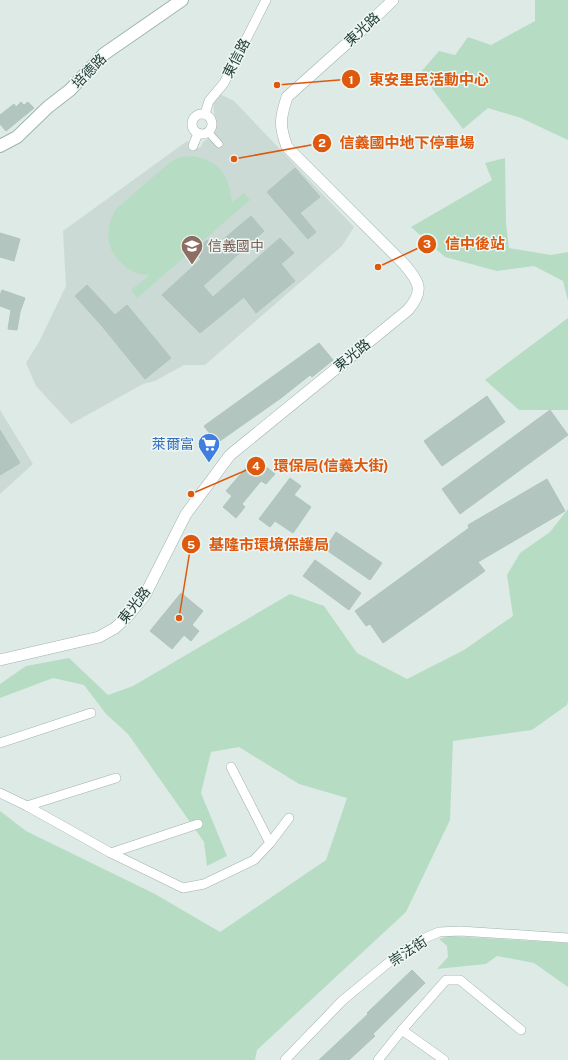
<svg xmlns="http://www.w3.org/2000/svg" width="568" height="1060" font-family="'Public Sans','Noto Sans TC',sans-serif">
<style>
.built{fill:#ccdad5}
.green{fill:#b6ddc4}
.building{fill:#b3c5bf;stroke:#b0c4be}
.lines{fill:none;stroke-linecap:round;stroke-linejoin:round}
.pedestrian-casing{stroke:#a1b2ae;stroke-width:8}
.minor-casing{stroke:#a1b2ae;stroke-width:10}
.tertiary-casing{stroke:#a1b2ae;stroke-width:12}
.secondary-casing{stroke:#9db7af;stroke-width:14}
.pedestrian{stroke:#fff;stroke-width:7}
.minor{stroke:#fff;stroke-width:9}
.tertiary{stroke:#fff;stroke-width:11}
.secondary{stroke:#fff;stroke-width:12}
.labels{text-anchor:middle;stroke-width:3;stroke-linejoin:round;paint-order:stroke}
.street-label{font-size:14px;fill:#1f3b36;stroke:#eef7f3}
.education-label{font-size:14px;fill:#785e54;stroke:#eef7f3;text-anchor:start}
.shop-label{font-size:14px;fill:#366cbe;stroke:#eef7f3;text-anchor:end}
.leader{fill:none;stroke:#de580e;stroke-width:1.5}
.callout-dot{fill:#de580e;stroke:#eef7f3;stroke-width:1.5}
.mark-label{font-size:12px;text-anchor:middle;font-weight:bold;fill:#fff}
.callout-label{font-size:15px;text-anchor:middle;font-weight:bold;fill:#de580e;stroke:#eef7f3;stroke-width:3;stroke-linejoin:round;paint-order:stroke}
</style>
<rect width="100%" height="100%" fill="#deeae6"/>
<g class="built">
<path d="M218 93 234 101 354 227 342 246 205 365H184L155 381 143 384 71 424 36 386 26 363 39 342 66 286 63 231 187 141 193 146 200 148 203 142 212 135 216 128 213 102Z"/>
<path d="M0 410 33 464 0 494Z"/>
</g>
<g class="green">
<path d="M535 0H568V140L521 118 488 108 463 129 420 73 439 51 455 55 468 37 491 45 535 21Z"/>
<path d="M192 156C220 161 229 175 232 202L244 193 250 200 137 298 131 290 150 275 138 274 127 268 118 260 111 249 108 237 110 222 115 210 169 163 180 157Z"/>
<path d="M505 158 506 223 509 248 551 255 568 252V301L563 281 534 266 497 271 445 257 411 227 492 180 485 163Z"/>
<path d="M568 318V410H519L485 380Z"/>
<path d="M568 509V701L567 705 532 730 453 741 450 820 406 912 257 1050 255 1060H0V811L26 831 155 894 220 932 326 860 347 798 299 784 239 747 211 752 201 793 227 856 207 866 204 842 128 734 106 714 84 685 53 678 0 698V684L26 666 69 658 108 695 133 686 290 594 324 606 357 653 407 679 464 650 513 616 507 575 520 553 550 532Z"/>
<path d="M449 936 568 943V987L534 963 497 956 486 964 437 969 448 957 447 946 439 939Z"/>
</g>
<g class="building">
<path d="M21 102 24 105 28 102 34 108 6 131 0 124V115L14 104 16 107Z"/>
<path d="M295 168 320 197 300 213 316 232 308 239 267 192Z"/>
<path d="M251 216 264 231 203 286 213 297 280 238 294 253 281 264 295 281 256 313 244 297 200 333 162 295 201 259 194 252 207 240 213 248Z"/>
<path d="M0 233 20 239 14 261 0 257Z"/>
<path d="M87 285 115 315 127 305 171 358 145 379 102 326 75 296Z"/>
<path d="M2 290 25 298 20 312 17 330 8 329 11 310 0 306V295Z"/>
<path d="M319 343 333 360 312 377 310 375 281 398 217 443 204 426Z"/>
<path d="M487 396 505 422 442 466 424 441Z"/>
<path d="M550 410 568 435 460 514 442 489Z"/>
<path d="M0 430 20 463 0 475Z"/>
<path d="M259 461 275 474 266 484 261 481 242 504 245 507 236 518 223 507 232 496 226 491 246 468 250 471Z"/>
<path d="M290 478 301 486 294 495 311 507 293 533 275 521 270 527 259 519Z"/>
<path d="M547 479 565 511 478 562 485 571 383 643 370 624 366 626 355 611 469 528 468 525Z"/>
<path d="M336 532 382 563 370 580 325 549Z"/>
<path d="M315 560 361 593 349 610 303 576Z"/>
<path d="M181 593 203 611 192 625 199 631 191 641 184 635 172 649 150 631Z"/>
<path d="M412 970 425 983 373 1034 375 1036 349 1060H319L368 1014 367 1013Z"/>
</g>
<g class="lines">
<g class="pedestrian-casing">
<path id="pedestrian" d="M208 132 219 144"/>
</g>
<g class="minor-casing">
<g id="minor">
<circle cx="202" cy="124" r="10"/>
<path d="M205 114 209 101 224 83 266 0"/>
<path d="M193 146 198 133"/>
<path d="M0 743 91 713"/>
<path d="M231 767 270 843"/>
<path d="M0 793 27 806 111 853 183 888 204 884 254 860 270 843 289 818"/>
<path d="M27 806 116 778"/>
<path d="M111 853 198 824"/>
<path d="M402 1030 444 1060"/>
<path d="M285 1060 343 1000 388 963 418 941 439 932 460 931 568 938"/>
<path d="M378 1060 402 1030 446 980H460L521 1030"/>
</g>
</g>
<g class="tertiary-casing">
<path id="tertiary" d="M0 660 99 637 115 628 128 616 145 595 186 514 230 455 408 310C425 290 419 282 404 264L287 147C279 125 280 119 287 97L364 28 393 0"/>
</g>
<g class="secondary-casing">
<path id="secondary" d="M0 146 17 137 48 107 70 90 104 54 182 0"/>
</g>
<use href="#pedestrian" class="pedestrian"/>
<use href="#minor" class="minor"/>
<use href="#tertiary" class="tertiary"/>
<use href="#secondary" class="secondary"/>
</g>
<defs>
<g id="school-pin" transform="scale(1.15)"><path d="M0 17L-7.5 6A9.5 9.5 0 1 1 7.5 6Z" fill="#8d6e63" stroke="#eef7f3"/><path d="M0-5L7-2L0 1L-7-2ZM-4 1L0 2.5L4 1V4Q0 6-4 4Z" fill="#fff"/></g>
<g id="supermarket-pin" transform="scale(1.15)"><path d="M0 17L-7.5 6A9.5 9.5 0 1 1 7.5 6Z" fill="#3f7fe0" stroke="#eef7f3"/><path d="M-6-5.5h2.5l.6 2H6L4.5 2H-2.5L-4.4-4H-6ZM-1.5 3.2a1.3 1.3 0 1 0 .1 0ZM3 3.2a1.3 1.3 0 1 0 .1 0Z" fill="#fff"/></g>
</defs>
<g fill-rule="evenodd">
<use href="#school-pin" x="192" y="246"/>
<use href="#supermarket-pin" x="209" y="444"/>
</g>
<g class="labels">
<g class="street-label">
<text transform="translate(362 29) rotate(-43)" y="5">東光路</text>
<text transform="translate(236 58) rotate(-63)" y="5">東信路</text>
<text transform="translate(89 71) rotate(-46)" y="5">培德路</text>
<text transform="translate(352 355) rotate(-39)" y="5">東光路</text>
<text transform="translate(134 605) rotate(-52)" y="5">東光路</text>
<text transform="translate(408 951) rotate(-33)" y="5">崇法街</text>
</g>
<g class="education-label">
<text x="208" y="251">信義國中</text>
</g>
<g class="shop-label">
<text x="194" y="449">萊爾富</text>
</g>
</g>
<path class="leader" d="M277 85L351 79M234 159L322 143M378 267L427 244M191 494L256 466M179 618L191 544"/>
<g class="callout-dot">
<circle cx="277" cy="85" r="4"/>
<circle cx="234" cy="159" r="4"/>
<circle cx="378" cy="267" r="4"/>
<circle cx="191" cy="494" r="4"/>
<circle cx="179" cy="618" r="4"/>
<circle cx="351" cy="79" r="10"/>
<circle cx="322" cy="143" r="10"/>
<circle cx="427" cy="244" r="10"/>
<circle cx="256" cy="466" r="10"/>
<circle cx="191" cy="544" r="10"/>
</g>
<g class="mark-label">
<text x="351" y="84">1</text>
<text x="322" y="147">2</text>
<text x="427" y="248">3</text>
<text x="256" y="470">4</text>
<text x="191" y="549">5</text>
</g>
<g class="callout-label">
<text x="429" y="85">東安里民活動中心</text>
<text x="407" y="148">信義國中地下停車場</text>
<text x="475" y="249">信中後站</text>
<text x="331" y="471">環保局(信義大街)</text>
<text x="269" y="550">基隆市環境保護局</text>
</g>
</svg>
